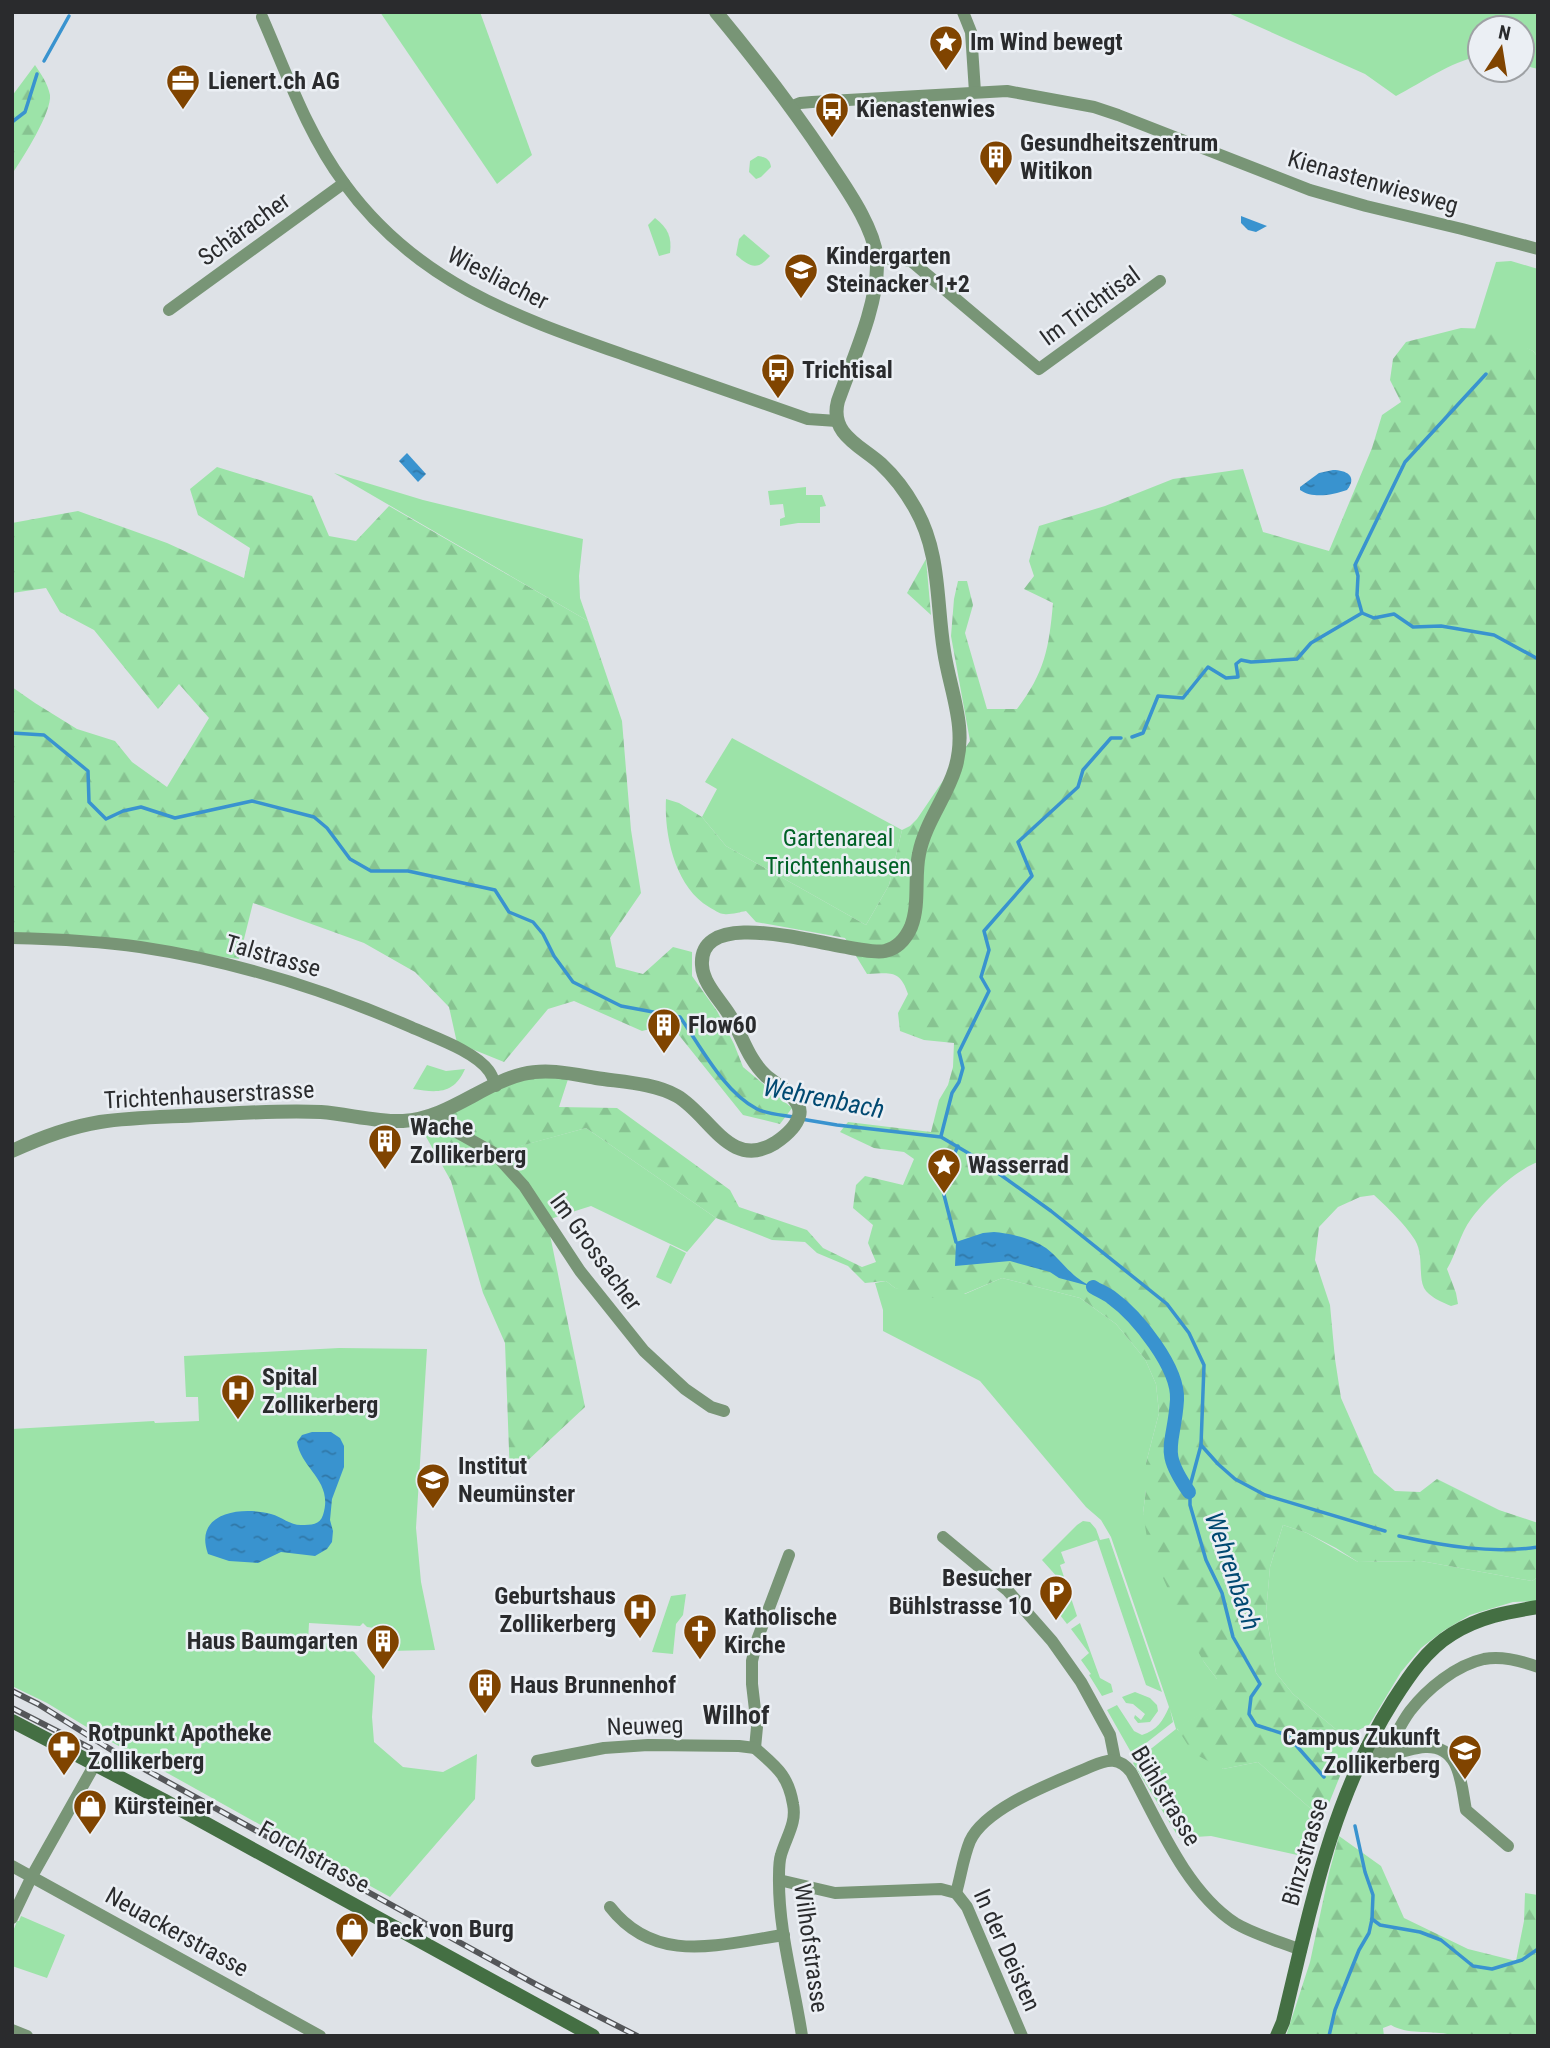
<svg xmlns="http://www.w3.org/2000/svg" width="1550" height="2048" font-family="'Roboto Condensed',sans-serif">
<style>
.green{fill:#9ce3a8}
.forest{fill:url(#forest-firs)}
.water{fill:url(#water-ripples)}
.lines{fill:none;stroke-linecap:round;stroke-linejoin:round}
.stream{stroke:#3993cf;stroke-width:3.5}
.canal{stroke:#3993cf;stroke-width:14}
.minor{stroke:#789576;stroke-width:12}
.tertiary{stroke:#789576;stroke-width:14}
.secondary{stroke:#446f43;stroke-width:14}
.rail-casing{stroke:#545659;stroke-width:6}
.rail{stroke:#ebeff4;stroke-width:3.5;stroke-dasharray:10;stroke-linecap:butt}
.labels{text-anchor:middle;stroke-width:5;stroke-linejoin:round;paint-order:stroke}
.poi-label{font-size:24px;font-weight:bold;fill:#2a2b2d;stroke:#ebeff4;text-anchor:start}
.street-label{font-size:24px;fill:#2a2b2d;stroke:#ebeff4}
.park-label{font-size:24px;fill:#006226;stroke:#ebeff4}
.water-label{font-size:26px;font-style:italic;fill:#004971;stroke:#ebeff4}
.neighbourhood-label{font-size:26px;font-weight:bold;fill:#2a2b2d;stroke:#ebeff4}
</style>
<defs>
<pattern id="forest-firs" width="22" height="20" patternUnits="userSpaceOnUse" patternTransform="scale(1.75)"><rect width="22" height="20" fill="#9ce3a8"/><path d="M5 1l3.5 6h-7zM16 11l3.5 6h-7z" fill="#87c391"/></pattern>
<pattern id="water-ripples" width="26" height="14" patternUnits="userSpaceOnUse" patternTransform="scale(1.75)"><rect width="26" height="14" fill="#3993cf"/><path d="M2 4q2-2 4 0t4 0M15 11q2-2 4 0t4 0" fill="none" stroke="#3078a8"/></pattern>
</defs>
<rect width="100%" height="100%" fill="#dee2e7"/>
<g class="green">
<path d="M380 12H480L532 155 497 184Z"/>
<path d="M1226 12H1538V69L1522 65V28H1480V56C1450 62 1423 82 1396 96L1365 74Z"/>
<path d="M758 156C765 157 770 159 771 167L761 177 756 179 749 172 750 161Z"/>
<path d="M655 218C668 228 672 237 670 253L659 256 648 225Z"/>
<path d="M744 234 770 256C757 271 750 267 736 255L739 239Z"/>
<path d="M1511 261 1538 269V357L1533 351 1475 329 1496 262Z"/>
<path d="M334 473 423 500 583 539 579 576 580 598 588 621Z"/>
<path d="M806 487V495H822L826 506 820 507V523H798L780 526V519L785 517 783 504 770 505 768 491Z"/>
<path d="M732 738 902 830 889 885 866 925 726 846 702 817 717 789 705 782Z"/>
<path d="M427 1065 446 1071 465 1069C454 1094 438 1093 413 1089Z"/>
<path d="M586 1128 716 1218 687 1252 591 1206 547 1220 494 1153Z"/>
<path d="M670 1245 686 1253 671 1284 656 1277Z"/>
<path d="M1002 1278 1080 1298 1116 1324 1145 1359 1156 1384 1159 1413 1146 1463V1490L1143 1513 1204 1662 1217 1679V1704L1177 1729 1223 1769 1258 1762 1311 1809 1325 1813 1311 1858 1211 1836 1179 1838 1133 1763 1176 1729 1170 1709 1173 1722 1132 1754 1107 1710 1117 1705 1134 1731 1142 1735C1157 1730 1163 1721 1169 1707L1111 1537 1101 1520 1086 1507 980 1381 883 1331V1310L875 1283 886 1281 895 1288 965 1294Z"/>
<path d="M339 1348 427 1349 416 1528 421 1582 435 1650 388 1651 374 1635V1628L367 1627 363 1623 360 1626 309 1623 308 1642 348 1645 375 1676 372 1717 374 1742 403 1767 443 1772 477 1754 475 1799 390 1897 108 1740 47 1703 12 1686V1429L154 1421 155 1423 199 1421 198 1397H186L184 1356Z"/>
<path d="M1083 1521 1090 1522 1096 1529 1100 1540 1109 1538 1162 1692 1146 1685 1097 1540 1061 1552 1065 1563 1060 1565 1068 1589 1042 1560 1077 1525Z"/>
<path d="M1283 1525 1307 1533 1358 1562 1421 1561 1532 1581 1538 1577V1601L1513 1602 1470 1615 1443 1631 1421 1648 1401 1672 1369 1725 1348 1735 1338 1731 1293 1694 1276 1673 1266 1613 1270 1567Z"/>
<path d="M686 1594 683 1615 676 1624 673 1654 652 1652 671 1596Z"/>
<path d="M1071 1598 1077 1616 1067 1624 1056 1610Z"/>
<path d="M1080 1623 1100 1678 1111 1684 1113 1692 1102 1696 1089 1675 1091 1674 1081 1660 1089 1653 1071 1629Z"/>
<path d="M1135 1692 1150 1698 1157 1705 1158 1711 1150 1722 1138 1723 1134 1718 1135 1715 1141 1720 1145 1714 1133 1704 1126 1703 1122 1697Z"/>
<path d="M21 1916 65 1935 47 1978 12 1966V1934L17 1921H19Z"/>
</g>
<g class="forest">
<path d="M35 65C41 74 48 84 50 95 52 112 23 158 12 174V96Z"/>
<path d="M1461 328 1490 329 1533 351 1538 357V1162C1515 1170 1485 1200 1471 1219 1460 1234 1456 1254 1447 1269L1456 1293 1458 1304 1451 1306C1442 1302 1429 1297 1424 1288 1418 1276 1424 1255 1415 1240 1404 1223 1389 1209 1374 1195L1360 1197 1338 1207 1319 1227 1315 1260 1330 1305 1335 1359 1341 1398 1374 1473 1395 1491 1420 1492 1437 1479 1499 1510 1538 1523V1577L1532 1581 1421 1561 1358 1562 1336 1548 1307 1533 1283 1525 1270 1567 1266 1613 1276 1673 1293 1694 1338 1731 1348 1735 1353 1748 1340 1776 1325 1813 1311 1809 1258 1762 1223 1769 1193 1753 1177 1728 1216 1704 1217 1679 1204 1662 1187 1632 1148 1544 1143 1513 1146 1490V1463L1159 1413 1156 1384 1145 1359 1116 1324 1080 1298 1002 1278 964 1294 930 1298 895 1288 886 1281 865 1283 848 1266 817 1253 805 1242 772 1240 716 1218 586 1128 495 1153 547 1220 585 1407 510 1477 505 1343 483 1293 451 1181 416 1119 513 1077 570 1073 559 1107 617 1108 730 1190 739 1207 807 1230 823 1248 862 1267 876 1262 868 1243 873 1225 853 1208 856 1185 865 1176 903 1185 914 1159 904 1152 874 1148 840 1132 848 1122 931 1132 939 1100 948 1085 953 1067 954 1043 924 1040 900 1031 898 1013 908 994C900 969 890 973 867 974L845 938 756 922 746 911C740 912 730 915 724 914 719 914 713 909 709 907 675 887 664 835 666 799L679 803 702 817 726 846 866 925 889 885 902 830 910 826 917 819 970 741 951 636 954 599 958 581H967L973 605 965 633 987 709H1017C1045 672 1049 648 1053 603L1024 589 1034 576 1029 561 1039 526 1105 506 1173 479 1243 469 1263 532 1329 551 1372 448 1382 415 1401 402 1390 380 1393 359 1406 342Z"/>
<path d="M217 467 312 496 329 536 356 541 389 506 588 621 622 721 631 830 641 893 610 938 616 967 643 974 673 947 692 952V976L717 1011 734 1044 743 1067 792 1108 780 1124 743 1115 670 1024 642 1031 574 1001 548 1009 504 1062 457 1043 449 1007 415 972 364 943 253 903 239 959 138 947 12 938V687L35 703 77 729 115 741 132 762 167 787 209 718 179 684 158 709 94 630 60 612 46 588 12 593V523L78 511 167 543 244 578 250 548 198 515 190 489Z"/>
<path d="M926 559 931 615 907 593Z"/>
<path d="M1339 1836 1381 1866 1404 1918 1468 1949 1516 1961 1524 1921 1525 1893 1538 1895V2036H1455C1435 2029 1409 2036 1391 2025L1383 2028 1384 2036H1286L1310 1962 1329 1873Z"/>
</g>
<g class="water">
<path d="M1241 216 1267 226 1256 232 1248 230 1241 223Z"/>
<path d="M407 453 426 474 418 482 399 461Z"/>
<path d="M1333 470C1346 470 1358 476 1347 490 1332 495 1313 499 1300 490V487L1319 473Z"/>
<path d="M994 1232C1009 1233 1034 1239 1046 1248 1064 1262 1070 1277 1093 1287L1059 1278 1050 1272 1010 1261 955 1266 956 1242 983 1233Z"/>
<path d="M312 1432H331L340 1438 344 1446V1467L332 1499 330 1520 333 1531 332 1542 327 1549 315 1556 281 1552 258 1563 229 1561 208 1554C193 1512 242 1506 271 1514 282 1517 290 1525 301 1525 311 1525 320 1525 323 1515 334 1481 301 1469 297 1442L302 1435Z"/>
</g>
<g class="lines">
<g class="stream">
<path d="M44 61 69 16"/>
<path d="M12 122 25 112 37 74"/>
<path d="M1362 613 1357 595 1358 576 1355 565 1405 462 1486 374"/>
<path d="M12 733 44 735 88 771 89 802 106 819 123 811 141 807 175 818 252 801 314 817 327 828 350 859 371 871H408L495 890 509 912 533 922 543 934 554 956 573 982 621 1006 680 1017C701 1047 724 1092 757 1109 767 1114 782 1115 794 1117"/>
<path d="M1132 737 1143 733 1158 696 1183 698 1208 667 1226 678 1238 677 1236 664 1241 660 1251 662 1297 659 1311 643 1362 613 1374 618 1394 614 1413 627 1441 626 1494 635 1538 659"/>
<path d="M801 1119 837 1125 941 1137 980 1160 1051 1211 1167 1304 1189 1333 1204 1365 1201 1445 1190 1486V1505L1206 1560 1222 1593 1233 1637 1260 1684 1251 1697 1249 1714 1256 1725 1287 1735 1324 1777"/>
<path d="M941 1136 952 1093 959 1082 963 1068 959 1052 989 991 981 977 989 950 984 931 1032 876 1018 842 1078 787 1083 770 1111 738H1121"/>
<path d="M949 1165 958 1146"/>
<path d="M944 1195 956 1242"/>
<path d="M1201 1445 1218 1464 1235 1479 1265 1495 1385 1531"/>
<path d="M1399 1536C1444 1546 1492 1554 1538 1547"/>
<path d="M1355 1826 1365 1872 1373 1895 1372 1919 1380 1925 1420 1932 1441 1940 1473 1966 1492 1969 1522 1960 1538 1949"/>
<path d="M1329 2036 1335 2010 1359 1950 1369 1933 1372 1919"/>
</g>
<path class="canal" d="M1093 1287C1099 1291 1106 1293 1112 1298 1137 1316 1179 1368 1177 1400 1174 1447 1159 1449 1189 1492"/>
<g class="minor">
<path d="M963 12 971 32 975 92"/>
<path d="M262 17C287 74 307 133 344 183 418 285 520 318 633 358 691 378 749 399 808 419L837 421"/>
<path d="M790 107 800 103 812 102 1007 91 1094 107 1118 115 1310 190 1366 206 1462 229 1538 249"/>
<path d="M878 260 893 258 911 261 1039 369 1160 281"/>
<path d="M169 310 344 183"/>
<path d="M12 938C55 939 98 941 140 947 234 961 324 989 411 1027 433 1037 475 1051 489 1071 492 1075 494 1081 496 1086"/>
<path d="M439 1112 453 1130 494 1153 524 1186 580 1271 644 1351 685 1389 711 1407 724 1411"/>
<path d="M943 1537 1008 1591 1052 1641 1081 1682 1110 1735 1115 1760"/>
<path d="M1366 1747 1374 1752 1388 1749C1395 1737 1401 1723 1410 1711 1427 1689 1456 1665 1484 1659 1501 1656 1522 1661 1538 1667"/>
<path d="M755 1748C775 1766 788 1774 793 1804 797 1823 786 1837 781 1855 779 1861 779 1869 779 1876 778 1930 794 1983 802 2036"/>
<path d="M755 1748 757 1727 752 1684V1661L757 1640 789 1555"/>
<path d="M1381 1753C1400 1755 1409 1748 1425 1747 1461 1745 1461 1785 1466 1810L1508 1846"/>
<path d="M537 1761 604 1748 648 1745 739 1746 755 1748"/>
<path d="M12 1866 320 2036"/>
<path d="M779 1880 835 1893 941 1889 956 1893"/>
<path d="M956 1893C961 1876 963 1858 970 1841 986 1806 1058 1781 1092 1766 1108 1759 1119 1757 1131 1772 1158 1822 1186 1891 1235 1923 1253 1934 1281 1942 1301 1950"/>
<path d="M956 1893 967 1907 1022 2036"/>
<path d="M610 1907C656 1966 720 1944 784 1935"/>
<path d="M12 1918 32 1876 95 1764"/>
<path d="M12 2030 27 2036"/>
</g>
<path class="tertiary" d="M12 1151C40 1138 69 1127 100 1122 133 1117 167 1117 201 1115 241 1113 281 1110 321 1112 348 1114 376 1122 403 1121 447 1119 482 1084 523 1074 547 1068 573 1074 596 1078 622 1082 654 1083 677 1096 710 1115 730 1171 775 1143 784 1137 796 1127 799 1116 804 1099 777 1086 766 1076 749 1060 744 1041 733 1021 724 1003 703 986 702 965 698 897 855 958 885 951 898 948 906 938 911 927 920 904 914 877 919 854 925 823 946 798 955 769 968 728 950 691 944 651 936 602 941 553 915 508 906 492 895 477 881 464 861 446 829 434 838 401 852 361 878 305 877 263 877 230 844 185 826 158 792 107 755 59 716 12"/>
<g class="secondary">
<path d="M12 1721 165 1801 593 2036"/>
<path d="M1277 2036 1283 2022C1310 1911 1331 1799 1393 1701 1409 1676 1426 1650 1452 1634 1479 1617 1507 1612 1538 1607"/>
</g>
<g class="rail-casing">
<g id="rail">
<path d="M12 1691 38 1704 126 1759 537 1985 637 2036"/>
<path d="M12 1708 90 1748"/>
</g>
</g>
<use href="#rail" class="rail"/>
</g>
<defs>
<g id="sight-pin" transform="scale(1.75)"><path d="M0 17L-7.5 6A9.5 9.5 0 1 1 7.5 6Z" fill="#804400" stroke="#ebeff4"/><path d="M0-6L1.8-2.2L6-1.7L2.9 1.2L3.7 5.4L0 3.3L-3.7 5.4L-2.9 1.2L-6-1.7L-1.8-2.2Z" fill="#fff"/></g>
<g id="office-pin" transform="scale(1.75)"><path d="M0 17L-7.5 6A9.5 9.5 0 1 1 7.5 6Z" fill="#804400" stroke="#ebeff4"/><path d="M-6-3h4V-5.5h4V-3h4V5H-6ZM-1-4.5V-3h2v-1.5ZM-6 0V1H6V0Z" fill="#fff"/></g>
<g id="bus-pin" transform="scale(1.75)"><path d="M0 17L-7.5 6A9.5 9.5 0 1 1 7.5 6Z" fill="#804400" stroke="#ebeff4"/><path d="M-5-6H5V4H4V6H2V4H-2V6H-4V4H-5ZM-3.5-4V0h7V-4ZM-3.5 1.2v1.5H-2V1.2ZM2 1.2v1.5H3.5V1.2Z" fill="#fff"/></g>
<g id="building-pin" transform="scale(1.75)"><path d="M0 17L-7.5 6A9.5 9.5 0 1 1 7.5 6Z" fill="#804400" stroke="#ebeff4"/><path d="M-4-6H4V6H1V3H-1V6H-4ZM-2.5-4.3h1.7v1.8h-1.7ZM.8-4.3h1.7v1.8H.8ZM-2.5-1h1.7V.8h-1.7ZM.8-1h1.7V.8H.8Z" fill="#fff"/></g>
<g id="school-pin" transform="scale(1.75)"><path d="M0 17L-7.5 6A9.5 9.5 0 1 1 7.5 6Z" fill="#804400" stroke="#ebeff4"/><path d="M0-5L7-2L0 1L-7-2ZM-4 1L0 2.5L4 1V4Q0 6-4 4Z" fill="#fff"/></g>
<g id="hospital-pin" transform="scale(1.75)"><path d="M0 17L-7.5 6A9.5 9.5 0 1 1 7.5 6Z" fill="#804400" stroke="#ebeff4"/><path d="M-5-5h3v3.5h4V-5h3V5h-3V1.5h-4V5h-3Z" fill="#fff"/></g>
<g id="university-pin" transform="scale(1.75)"><path d="M0 17L-7.5 6A9.5 9.5 0 1 1 7.5 6Z" fill="#804400" stroke="#ebeff4"/><path d="M0-5L7-2L0 1L-7-2ZM-4 1L0 2.5L4 1V4Q0 6-4 4Z" fill="#fff"/></g>
<g id="parking-pin" transform="scale(1.75)"><path d="M0 17L-7.5 6A9.5 9.5 0 1 1 7.5 6Z" fill="#804400" stroke="#ebeff4"/><path d="M-3.5-5.5H1a3.5 3.5 0 0 1 0 7H-1V5.5H-3.5ZM-1-3.4V-.6H.8a1.4 1.4 0 0 0 0-2.8Z" fill="#fff"/></g>
<g id="church-pin" transform="scale(1.75)"><path d="M0 17L-7.5 6A9.5 9.5 0 1 1 7.5 6Z" fill="#804400" stroke="#ebeff4"/><path d="M-1.2-6h2.4v3.5h3.3v2.4h-3.3V6h-2.4V-.1h-3.3v-2.4h3.3Z" fill="#fff"/></g>
<g id="pharmacy-pin" transform="scale(1.75)"><path d="M0 17L-7.5 6A9.5 9.5 0 1 1 7.5 6Z" fill="#804400" stroke="#ebeff4"/><path d="M-2-6h4v4h4v4h-4v4h-4v-4h-4v-4h4Z" fill="#fff"/></g>
<g id="shop-pin" transform="scale(1.75)"><path d="M0 17L-7.5 6A9.5 9.5 0 1 1 7.5 6Z" fill="#804400" stroke="#ebeff4"/><path d="M-5-2.5h2.3a2.7 3.5 0 0 1 5.4 0H5L5.5 6h-11ZM-1.5-2.5h3a1.5 2.3 0 0 0-3 0Z" fill="#fff"/></g>
</defs>
<g fill-rule="evenodd">
<use href="#sight-pin" x="946" y="42"/>
<use href="#office-pin" x="183" y="81"/>
<use href="#bus-pin" x="832" y="109"/>
<use href="#building-pin" x="996" y="157"/>
<use href="#school-pin" x="801" y="270"/>
<use href="#bus-pin" x="778" y="370"/>
<use href="#building-pin" x="664" y="1025"/>
<use href="#building-pin" x="385" y="1141"/>
<use href="#sight-pin" x="944" y="1165"/>
<use href="#hospital-pin" x="238" y="1391"/>
<use href="#university-pin" x="433" y="1480"/>
<use href="#parking-pin" x="1056" y="1592"/>
<use href="#hospital-pin" x="640" y="1610"/>
<use href="#church-pin" x="700" y="1631"/>
<use href="#building-pin" x="383" y="1641"/>
<use href="#building-pin" x="485" y="1685"/>
<use href="#pharmacy-pin" x="64" y="1747"/>
<use href="#school-pin" x="1465" y="1751"/>
<use href="#shop-pin" x="90" y="1806"/>
<use href="#shop-pin" x="352" y="1929"/>
</g>
<g class="labels">
<g class="poi-label">
<text x="970" y="50">Im Wind bewegt</text>
<text x="208" y="89">Lienert.ch AG</text>
<text x="856" y="117">Kienastenwies</text>
<text x="1020" y="151">Gesundheitszentrum<tspan x="1020" dy="28">Witikon</tspan></text>
<text x="826" y="264">Kindergarten<tspan x="826" dy="28">Steinacker 1+2</tspan></text>
<text x="802" y="378">Trichtisal</text>
<text x="688" y="1033">Flow60</text>
<text x="410" y="1135">Wache<tspan x="410" dy="28">Zollikerberg</tspan></text>
<text x="968" y="1173">Wasserrad</text>
<text x="262" y="1385">Spital<tspan x="262" dy="28">Zollikerberg</tspan></text>
<text x="458" y="1474">Institut<tspan x="458" dy="28">Neumünster</tspan></text>
<text x="1032" y="1586" text-anchor="end">Besucher<tspan x="1032" dy="28">Bühlstrasse 10</tspan></text>
<text x="616" y="1604" text-anchor="end">Geburtshaus<tspan x="616" dy="28">Zollikerberg</tspan></text>
<text x="724" y="1625">Katholische<tspan x="724" dy="28">Kirche</tspan></text>
<text x="358" y="1649" text-anchor="end">Haus Baumgarten</text>
<text x="510" y="1693">Haus Brunnenhof</text>
<text x="88" y="1741">Rotpunkt Apotheke<tspan x="88" dy="28">Zollikerberg</tspan></text>
<text x="1440" y="1745" text-anchor="end">Campus Zukunft<tspan x="1440" dy="28">Zollikerberg</tspan></text>
<text x="114" y="1814">Kürsteiner</text>
<text x="376" y="1937">Beck von Burg</text>
</g>
<g class="street-label">
<text transform="translate(1373 182) rotate(16)" y="8">Kienastenwiesweg</text>
<text transform="translate(244 229) rotate(-36)" y="8">Schäracher</text>
<text transform="translate(498 278) rotate(27)" y="8">Wiesliacher</text>
<text transform="translate(1090 306) rotate(-36)" y="8">Im Trichtisal</text>
<text transform="translate(273 956) rotate(16)" y="8">Talstrasse</text>
<text transform="translate(209 1095) rotate(-3)" y="8">Trichtenhauserstrasse</text>
<text transform="translate(596 1252) rotate(54)" y="8">Im Grossacher</text>
<text transform="translate(645 1726) rotate(-2)" y="8">Neuweg</text>
<text transform="translate(1166 1796) rotate(59)" y="8">Bühlstrasse</text>
<text transform="translate(1305 1852) rotate(-74)" y="8">Binzstrasse</text>
<text transform="translate(314 1857) rotate(29)" y="8">Forchstrasse</text>
<text transform="translate(177 1932) rotate(29)" y="8">Neuackerstrasse</text>
<text transform="translate(811 1948) rotate(82)" y="8">Wilhofstrasse</text>
<text transform="translate(1007 1950) rotate(66)" y="8">In der Deisten</text>
</g>
<g class="park-label">
<text x="838" y="846">Gartenareal<tspan x="838" dy="28">Trichtenhausen</tspan></text>
</g>
<g class="water-label">
<text transform="translate(824 1098) rotate(11)" y="9">Wehrenbach</text>
<text transform="translate(1233 1571) rotate(71)" y="9">Wehrenbach</text>
</g>
<g class="neighbourhood-label">
<text x="736" y="1724">Wilhof</text>
</g>
</g>
<rect width="1550" height="2048" fill="none" stroke="#2a2b2d" stroke-width="28"/>
<g transform="translate(1501 49) rotate(12)"><circle r="33" fill="#ebeff4" stroke="#9ea1a4" stroke-width="2"/>
<path d="M0-5L12 26L0 18L-12 26Z" fill="#804400"/>
<text y="-10" font-size="19" font-weight="bold" text-anchor="middle" fill="#2a2b2d">N</text>
</g>
</svg>
